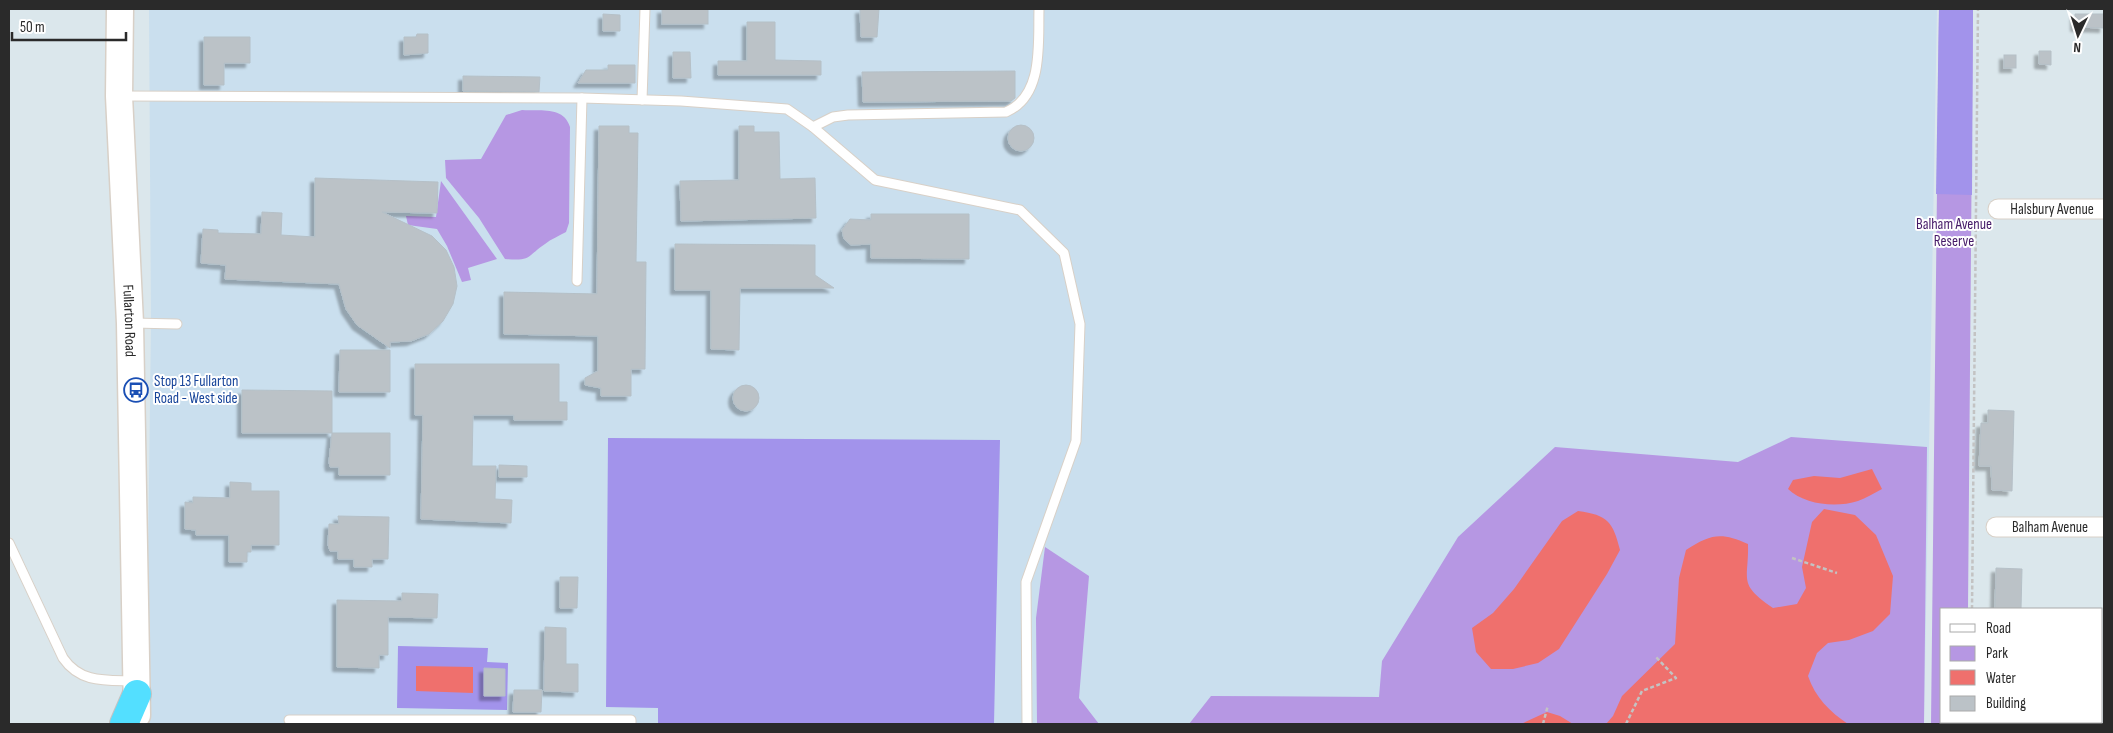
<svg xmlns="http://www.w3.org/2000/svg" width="2113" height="733" font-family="'Sofia Sans Condensed',sans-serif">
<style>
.education{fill:#cadfee}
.green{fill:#b697e3}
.pitch{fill:#a293eb}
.water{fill:#ef706d}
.building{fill:#bbc2c7;stroke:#b5c0c7;filter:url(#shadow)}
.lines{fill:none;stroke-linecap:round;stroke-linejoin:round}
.lane-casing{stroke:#d8d0c7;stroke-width:11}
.street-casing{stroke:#d8d0c7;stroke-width:21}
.secondary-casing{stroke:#d8d0c7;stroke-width:29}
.highway-casing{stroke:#c3c3c3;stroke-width:30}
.path{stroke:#c3c3c3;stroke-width:2.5;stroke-dasharray:4 2.5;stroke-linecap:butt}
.lane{stroke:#fff;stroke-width:9}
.street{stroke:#fff;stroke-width:19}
.secondary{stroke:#fff;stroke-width:26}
.highway{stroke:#53dfff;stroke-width:28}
.labels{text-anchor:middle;stroke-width:4;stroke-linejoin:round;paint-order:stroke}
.street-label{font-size:15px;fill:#2a2a2a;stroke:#fff}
.park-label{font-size:15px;fill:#441967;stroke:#fff}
.transit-label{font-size:15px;fill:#164399;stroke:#fff;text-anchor:start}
</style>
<defs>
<filter id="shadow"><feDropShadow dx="-4.5" dy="4.5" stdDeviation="1" flood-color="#0004"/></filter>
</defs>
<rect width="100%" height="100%" fill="#dbe7ec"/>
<path class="education" d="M149 9H1937L1924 724H146L151 323Z"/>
<g class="green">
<path d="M1939 9H1973L1968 609H1942V722H1966V724H1931Z"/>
<path d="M522 110C540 111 564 106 570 127L569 223 566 232C559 236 551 239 545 244 526 257 532 261 505 259L479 218 446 178 445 160 481 159 506 115Z"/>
<path d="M441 181 497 259 468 268 471 280 462 282 447 246 437 229 408 225 406 216 436 217Z"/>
<path d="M1791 437 1927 447 1924 724H1189L1211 696 1379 697 1382 661 1458 537 1555 447 1738 462Z"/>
<path d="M1045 547 1089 576 1079 698 1099 724H1037L1036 618Z"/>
</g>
<g class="pitch">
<path d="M1939 9H1973L1972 195 1936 194Z"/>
<path d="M608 438 1000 440 994 724H658V708L606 707Z"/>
<path d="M398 646 488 648 487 662 508 663 507 710 397 708Z"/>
</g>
<g class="water">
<path d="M1872 469 1882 489C1874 493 1866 498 1858 501 1836 508 1805 505 1788 489L1793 480 1814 476 1840 478Z"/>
<path d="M1824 509 1855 515 1876 535 1893 576 1890 614 1873 631 1849 640 1828 643 1817 653 1808 676C1815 697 1830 712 1848 724H1606L1613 716 1622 696 1675 644 1679 578 1686 550C1711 534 1721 532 1748 544 1749 581 1737 583 1773 608L1797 604 1806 588 1802 567 1812 522Z"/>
<path d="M1578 511C1608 515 1613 522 1620 550L1607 574 1559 649 1538 663 1513 669H1491L1476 652 1472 628 1493 613 1514 589 1562 521Z"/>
<path d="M416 666 473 667V693L416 691Z"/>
<path d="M1547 712 1560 716 1573 724H1521Z"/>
</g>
<g class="building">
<rect x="662" y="9" width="46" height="15"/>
<path d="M860 9H879L877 37H861Z"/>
<path d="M603 14 620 15V31H603Z"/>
<path d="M2075 14H2104V28L2075 27Z"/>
<path d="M747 22H775V60L821 61V75H718V61H747Z"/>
<path d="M417 34H428V53L404 55V37H416Z"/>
<path d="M204 37H250V63H224V85H204Z"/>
<path d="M2039 51H2051V65L2039 64Z"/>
<path d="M673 52H690L691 78H673Z"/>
<rect x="2004" y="55" width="12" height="13"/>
<path d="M608 65H635V83H578L586 70H608Z"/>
<path d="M1015 71V98L1011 101 863 102 862 72Z"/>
<path d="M463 76 540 77 539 92 463 91Z"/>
<circle cx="1021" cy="138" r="13"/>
<path d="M599 126H629V133H638L636 262H646L645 369H631V396H601V388L585 385V378L598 371V336L504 334V292L597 294Z"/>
<path d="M739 126H754V132H779L780 179 815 178 816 218 681 221 680 181 739 180Z"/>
<path d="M315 178 438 182 437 213 382 212 432 236 446 250 454 267 457 286 453 304 443 321 429 334 411 341 390 342V348L357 325 346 309 339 284 225 279 226 265 201 263 203 229 218 230V233L261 234 262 212 282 213 281 235 315 237Z"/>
<path d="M871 214H969V259L871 258V244L851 245 844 239 842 230 850 219 871 220Z"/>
<path d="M675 244 815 245V275L834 288H740L739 350 711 349V290H675Z"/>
<path d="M340 350H390V392H339Z"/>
<path d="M415 364H559V402H567V420H514V415H473L472 466H496L495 499 512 500 511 523 421 519 423 415H415Z"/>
<circle cx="746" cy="398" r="13"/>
<path d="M242 390 332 391V433H390V475H339V467H330L329 462 332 433H242Z"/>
<path d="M1988 410 2014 411 2012 491 1992 490 1991 466H1979L1981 423H1988Z"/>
<path d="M499 465 527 466V477H499Z"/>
<path d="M230 482 251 483V491H279V545H251V552H247V562H229V535H196V530L185 529V502L193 503V497L230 498Z"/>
<path d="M338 516 389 517 388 559H372V567H354V559H338V551H330L328 545 329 524H339Z"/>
<path d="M1996 568 2022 569 2021 609H1995Z"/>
<path d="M560 577H578L577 608H560Z"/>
<path d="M402 593 438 594 437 618 388 617V655H379V668L337 667V600L402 601Z"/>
<path d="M545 627 566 628V664H578V692L544 691Z"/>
<path d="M484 668 505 669V696H484Z"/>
<path d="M514 690H542L541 712H513Z"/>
</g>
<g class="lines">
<g class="lane-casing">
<g id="lane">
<path d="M121 96 582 98 681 101 787 109 813 127 875 180 1020 210 1064 253 1080 324 1076 441 1026 582 1027 724"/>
<path d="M642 100 645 9"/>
<path d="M813 127 833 117 848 115 1006 112C1044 96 1038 43 1039 9"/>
<path d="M577 281 582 98"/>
<path d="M133 323 177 324"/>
<path d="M9 543 63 658C81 684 107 680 135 681"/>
<path d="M289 720H631V724"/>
</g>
</g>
<g class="street-casing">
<g id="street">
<path id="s1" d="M1998 209H2104"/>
<path id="s2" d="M1996 527H2104"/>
</g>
</g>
<g class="secondary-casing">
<g id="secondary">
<path id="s3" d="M120 9 119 96 130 323 137 715"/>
</g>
</g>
<g class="highway-casing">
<path id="highway" d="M124 724 137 694"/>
</g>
<g class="path">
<path d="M1792 558 1837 573"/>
<path d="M1972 609 1978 9"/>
<path d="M1543 724 1548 705"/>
<path d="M1626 724 1642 691 1676 678 1655 656"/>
<path d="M1971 724V722"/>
</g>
<use href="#lane" class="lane"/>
<use href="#street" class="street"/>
<use href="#secondary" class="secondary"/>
<use href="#highway" class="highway"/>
</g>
<defs>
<g id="bus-ring" transform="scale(1.25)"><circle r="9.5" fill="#fff" stroke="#1a4fb4" stroke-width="1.5"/><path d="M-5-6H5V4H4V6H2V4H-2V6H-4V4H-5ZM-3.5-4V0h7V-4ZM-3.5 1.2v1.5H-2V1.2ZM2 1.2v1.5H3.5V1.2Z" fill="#1a4fb4"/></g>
</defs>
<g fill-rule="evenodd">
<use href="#bus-ring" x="136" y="390"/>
</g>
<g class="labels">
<g class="street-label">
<text dy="5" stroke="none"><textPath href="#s1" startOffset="54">Halsbury Avenue</textPath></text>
<text dy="5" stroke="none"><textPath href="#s3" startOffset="312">Fullarton Road</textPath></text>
<text dy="5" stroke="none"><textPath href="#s2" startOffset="54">Balham Avenue</textPath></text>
</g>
<g class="park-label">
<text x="1954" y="229">Balham Avenue<tspan x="1954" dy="17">Reserve</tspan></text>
</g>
<g class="transit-label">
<text x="154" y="386">Stop 13 Fullarton<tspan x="154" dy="17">Road - West side</tspan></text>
</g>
</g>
<rect width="2113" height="733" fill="none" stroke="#2a2a2a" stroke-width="20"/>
<rect x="1940" y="608" width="162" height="115" fill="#ffffff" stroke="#aaaaaa"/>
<rect x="1950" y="624" width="25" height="8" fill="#ffffff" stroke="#aaaaaa"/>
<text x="1986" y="633" font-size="15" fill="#2a2a2a">Road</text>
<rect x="1950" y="646" width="25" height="15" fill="#b697e3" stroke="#aaaaaa"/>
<text x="1986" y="658" font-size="15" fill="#2a2a2a">Park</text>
<rect x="1950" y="670" width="25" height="15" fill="#ef706d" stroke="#aaaaaa"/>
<text x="1986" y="683" font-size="15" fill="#2a2a2a">Water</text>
<rect x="1950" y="696" width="25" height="15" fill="#bbc2c7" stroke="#aaaaaa"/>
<text x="1986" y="708" font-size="15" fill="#2a2a2a">Building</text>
<g transform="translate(2078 35) rotate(184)" stroke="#ffffff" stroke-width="4" paint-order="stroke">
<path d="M0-4L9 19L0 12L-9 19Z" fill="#2a2a2a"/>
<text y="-8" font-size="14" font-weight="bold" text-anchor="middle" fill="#2a2a2a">N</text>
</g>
<path d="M12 32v8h114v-8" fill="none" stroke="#2a2a2a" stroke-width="2.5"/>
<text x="20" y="32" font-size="15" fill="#2a2a2a" stroke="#ffffff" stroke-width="4" paint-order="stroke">50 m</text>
</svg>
